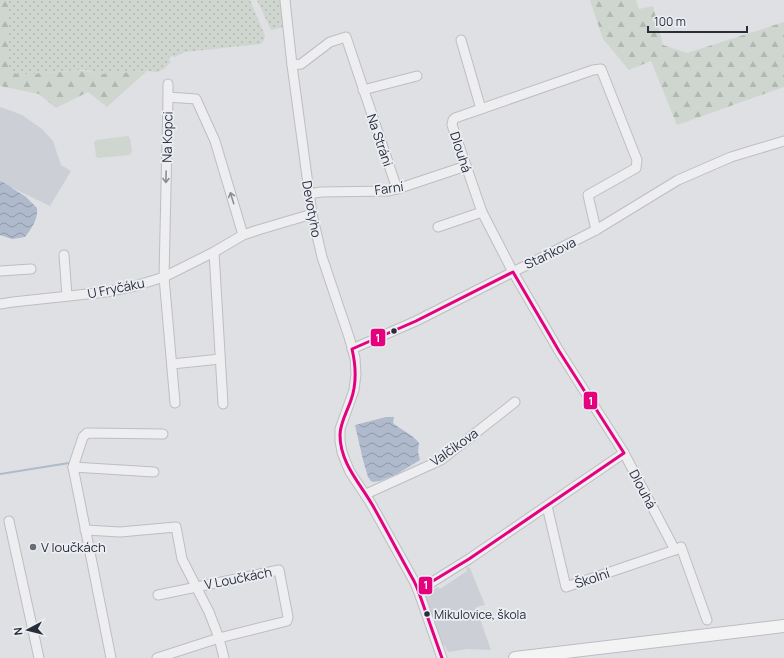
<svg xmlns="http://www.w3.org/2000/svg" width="784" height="658" font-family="Manrope,sans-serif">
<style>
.built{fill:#cdcfd6}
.grass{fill:url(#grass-dots)}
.forest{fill:url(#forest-firs)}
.pitch{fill:#ced6cf}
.water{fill:url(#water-waves)}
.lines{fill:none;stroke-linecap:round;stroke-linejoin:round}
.stream{stroke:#afbacc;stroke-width:2}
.minor-casing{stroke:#bdbec1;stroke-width:11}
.major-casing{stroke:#bcbdc1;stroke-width:14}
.minor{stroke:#eeeef0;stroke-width:9}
.major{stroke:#f3f3f4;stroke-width:12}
.bus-1-casing{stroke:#eceef3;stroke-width:6}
.bus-1{stroke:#e5007d;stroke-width:3}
.oneway{stroke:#8b8e95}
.bus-dot{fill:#282d3a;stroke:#eceef3;stroke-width:1.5}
.poi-dot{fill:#686c75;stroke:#eceef3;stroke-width:1.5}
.labels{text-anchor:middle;stroke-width:3.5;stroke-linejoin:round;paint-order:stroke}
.bus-label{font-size:12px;fill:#282d3a;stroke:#eceef3;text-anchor:start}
.street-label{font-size:13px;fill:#282d3a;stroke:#eceef3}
.poi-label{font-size:13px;fill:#282d3a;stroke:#eceef3;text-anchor:start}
.line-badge{stroke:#eceef3;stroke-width:1.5}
.badge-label{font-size:11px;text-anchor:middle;font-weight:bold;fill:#fff}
</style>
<defs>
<pattern id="grass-dots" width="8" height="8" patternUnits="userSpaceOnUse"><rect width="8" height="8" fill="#ced6cf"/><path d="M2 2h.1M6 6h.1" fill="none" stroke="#b1b8b2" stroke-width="1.8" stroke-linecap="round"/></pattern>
<pattern id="forest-firs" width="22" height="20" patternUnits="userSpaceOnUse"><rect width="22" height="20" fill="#ced6cf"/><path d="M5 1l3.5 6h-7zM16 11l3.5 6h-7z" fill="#b1b8b2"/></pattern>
<pattern id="water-waves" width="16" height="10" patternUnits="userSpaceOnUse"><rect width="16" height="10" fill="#afbacc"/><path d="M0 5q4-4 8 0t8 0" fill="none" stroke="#8e98a7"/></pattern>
</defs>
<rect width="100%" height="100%" fill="#dfe0e3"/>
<g class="built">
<path d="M0 107 9 110 22 115 42 129 53 141 61 165 71 171 50 206 0 182Z"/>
<path d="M468 567 470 568 485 605 476 607 491 650 468 649 448 652 444 645H443L425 597 426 594 438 587 440 589 467 571 466 568Z"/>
</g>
<g class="grass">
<path d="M8 0H250L265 36 264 40 261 44 185 52 175 57 171 56 169 59 171 62 164 69 157 72 147 71 103 74C97 74 91 71 84 70 69 69 22 79 12 72 9 70 9 67 8 64Z"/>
<path d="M257 0H280L284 27 271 30Z"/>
</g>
<g class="forest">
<path d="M0 0H8V64L9 68 12 72 17 74H24L51 73 77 70 103 74 147 71 107 107 88 92 56 108 39 94 0 86Z"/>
<path d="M590 0H636L639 9 653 6 663 45 687 53 784 22V87L677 125 651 61 629 70 603 39Z"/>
</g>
<path class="pitch" d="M128 136 130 138 132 152 130 155 98 158 96 156 94 142 96 140Z"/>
<g class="water">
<path d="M1 181 26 197 37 208C38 219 32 228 25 237L12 239 0 235V182Z"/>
<path d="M386 417H394L393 423C401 430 412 434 419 443L418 452 420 460 397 474 380 481 373 482 371 481 368 477 363 460 355 425Z"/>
</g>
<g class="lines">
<path class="stream" d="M0 474 69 463"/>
<g class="minor-casing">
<g id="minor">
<path d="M285 0 292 65 312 214 322 257 349 337 355 358 356 374 354 390 340 429V441L342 452 345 460 350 472 370 502 414 581 418 590 442 658"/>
<path d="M461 40 481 109"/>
<path d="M292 65 301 64 330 42 346 37 397 189"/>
<path d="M363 90 417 76"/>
<path d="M168 97V84"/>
<path d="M309 194 321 192 389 191 397 189 466 166"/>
<path d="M438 227 482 212"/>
<path d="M596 230 588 195 636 168 637 160 601 69 593 70 455 118 453 120 452 125 482 212 513 272 559 351 624 453 675 550 681 547 707 620"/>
<path d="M214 252 223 404"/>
<path d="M64 255 67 296"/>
<path d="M0 271 31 269"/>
<path d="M0 304 13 302 106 292 135 286 164 277 214 252 243 235 258 230 312 214"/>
<path d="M352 349 416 321 596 230 678 180 731 157 784 141"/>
<path d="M172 364 220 359"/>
<path d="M175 403 164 277 168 97 196 99 215 141 243 235"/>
<path d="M73 467 154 472"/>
<path d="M366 494 441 460 515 402"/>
<path d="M547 506 566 587 675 550"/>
<path d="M9 521 39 658"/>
<path d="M85 530 120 532 176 527 182 559 209 612 219 638 224 658"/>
<path d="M418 590 429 584 469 559 624 453"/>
<path d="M111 658 73 467 83 437 87 433 163 434"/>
<path d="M157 658 219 638 287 621 288 617 279 570 158 595"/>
</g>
</g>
<g class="major-casing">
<path id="major" d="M515 658 784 626"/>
</g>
<use href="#minor" class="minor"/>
<use href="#major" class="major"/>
<g class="bus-1-casing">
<g id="bus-1">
<path d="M513 272 559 351 624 453 469 559 418 590 414 581C400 556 387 531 373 506 360 483 340 463 340 435 340 423 347 412 351 400 357 383 356 366 352 349L416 321Z"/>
<path d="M418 590 442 658"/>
</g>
</g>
<use href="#bus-1" class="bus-1"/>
</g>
<defs><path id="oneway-shaft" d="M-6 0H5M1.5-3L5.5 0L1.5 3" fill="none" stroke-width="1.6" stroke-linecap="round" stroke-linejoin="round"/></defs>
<g class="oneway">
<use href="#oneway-shaft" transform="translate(166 177) rotate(91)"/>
<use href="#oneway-shaft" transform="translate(232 198) rotate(-107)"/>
</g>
<g class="bus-dot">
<circle cx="394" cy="331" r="3.5"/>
<circle cx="427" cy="614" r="3.5"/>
</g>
<circle class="poi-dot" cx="33" cy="547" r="4"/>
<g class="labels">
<g class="bus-label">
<text x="434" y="619">Mikulovice, škola</text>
</g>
<g class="street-label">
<text transform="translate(167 137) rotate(-89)" y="5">Na Kopci</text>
<text transform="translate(380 140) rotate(71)" y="5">Na Stráni</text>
<text transform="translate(461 152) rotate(72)" y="5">Dlouhá</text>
<text transform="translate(389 188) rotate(-8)" y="5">Farní</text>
<text transform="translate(312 209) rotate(80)" y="5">Devotyho</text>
<text transform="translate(550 253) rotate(-26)" y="5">Staňkova</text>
<text transform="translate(116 288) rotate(-11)" y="5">U Fryčáku</text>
<text transform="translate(454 447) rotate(-35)" y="5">Valčíkova</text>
<text transform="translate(643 489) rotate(62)" y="5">Dlouhá</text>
<text transform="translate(238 578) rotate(-11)" y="5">V Loučkách</text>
<text transform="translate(592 578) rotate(-19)" y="5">Školní</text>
</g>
<g class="poi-label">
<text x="41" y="552">V loučkách</text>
</g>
</g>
<g class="line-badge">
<rect x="370" y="328" width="16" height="19" rx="4" fill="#e5007d"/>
<rect x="583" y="391" width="15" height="19" rx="4" fill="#e5007d"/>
<rect x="418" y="576" width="15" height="19" rx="4" fill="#e5007d"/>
</g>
<g class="badge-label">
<text x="378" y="342">1</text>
<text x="591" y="405">1</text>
<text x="426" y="589">1</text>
</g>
<g transform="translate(28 630) rotate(263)" stroke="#eceef3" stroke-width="3" paint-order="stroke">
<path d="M0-3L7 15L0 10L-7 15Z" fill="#282d3a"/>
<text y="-6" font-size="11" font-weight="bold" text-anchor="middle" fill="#282d3a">N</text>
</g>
<path d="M648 26v6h99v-6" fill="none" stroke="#282d3a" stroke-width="2"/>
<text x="654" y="26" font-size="12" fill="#282d3a" stroke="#eceef3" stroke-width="3" paint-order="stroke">100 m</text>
</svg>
